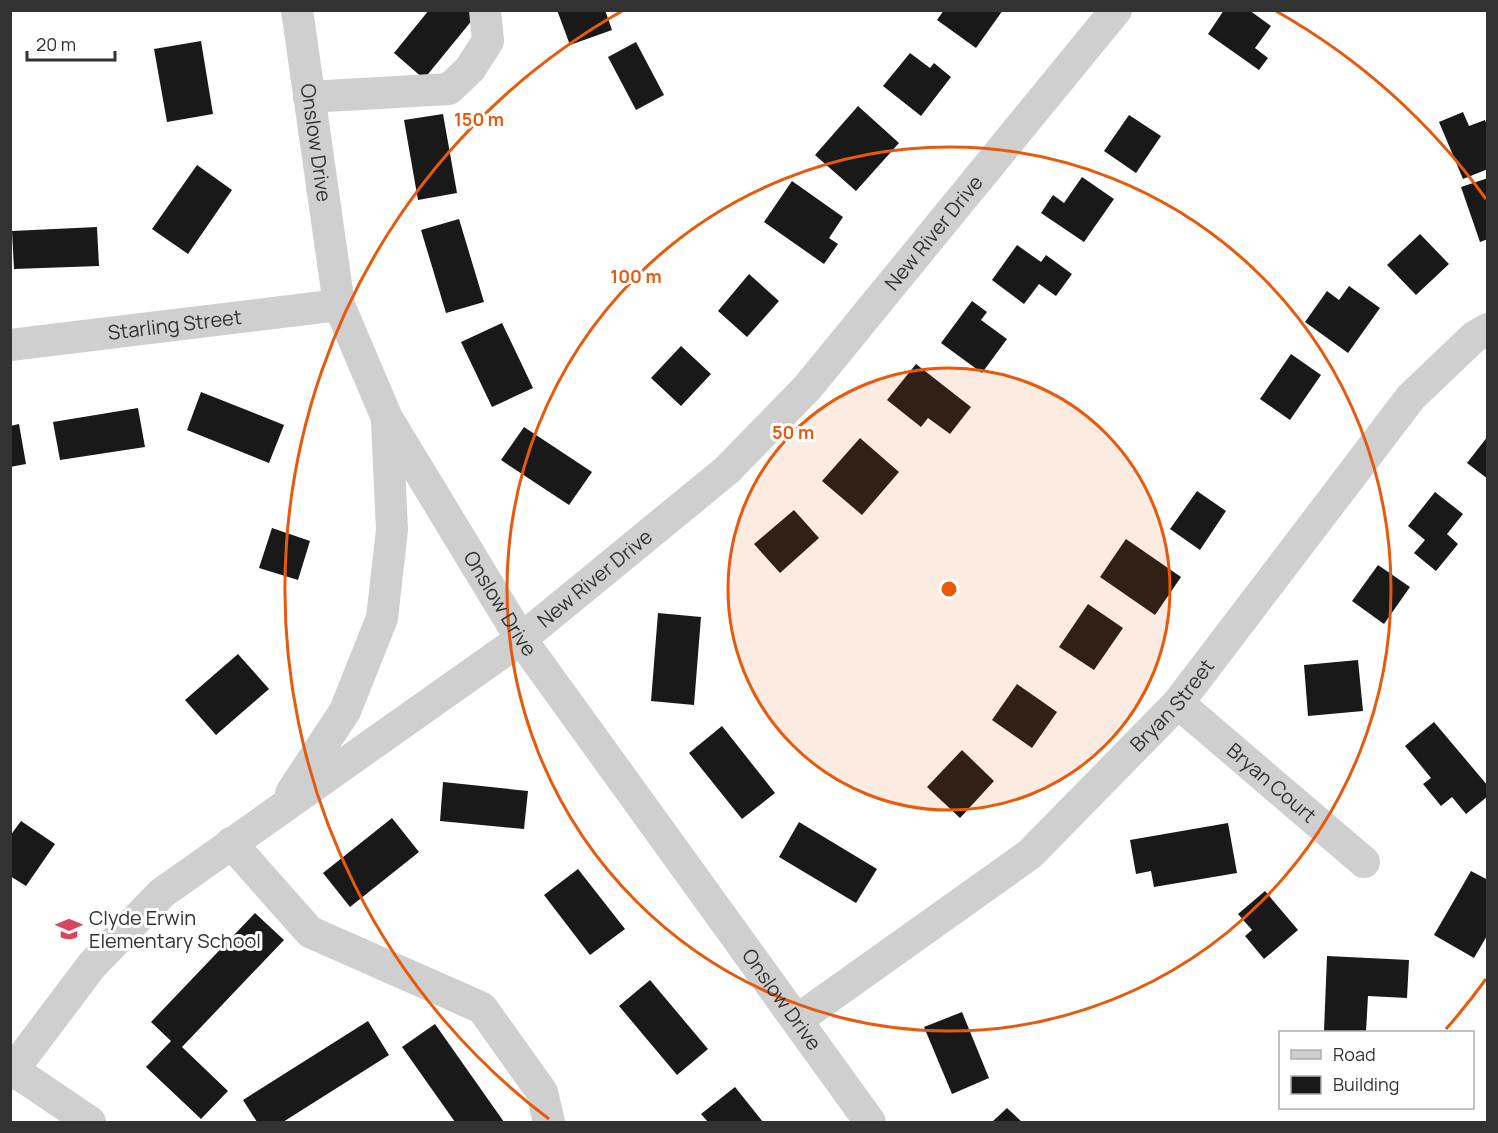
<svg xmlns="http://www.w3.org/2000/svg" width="1498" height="1133" font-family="Manrope,sans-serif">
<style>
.building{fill:#191919}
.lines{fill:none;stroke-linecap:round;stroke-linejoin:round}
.minor{stroke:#cfcfcf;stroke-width:32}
.ring{fill:none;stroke:#e8590c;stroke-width:3}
.labels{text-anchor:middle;stroke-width:6;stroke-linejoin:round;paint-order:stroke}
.street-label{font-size:20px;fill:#323232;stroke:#fff}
.poi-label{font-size:20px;fill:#323232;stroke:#fff;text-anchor:start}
.centre{fill:#e8590c;stroke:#fff;stroke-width:3}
.ring-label{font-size:18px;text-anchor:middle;font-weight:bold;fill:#e8590c;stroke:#fff;stroke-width:6;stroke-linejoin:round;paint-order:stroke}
</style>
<rect width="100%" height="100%" fill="#fff"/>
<g class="building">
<path d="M429 10H475L478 13 424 79 394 53Z"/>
<path d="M557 10H605L612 30 570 45Z"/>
<path d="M944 10H1003L976 48 937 20Z"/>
<path d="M1224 10H1249L1271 26 1255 48 1268 58 1259 70 1208 34Z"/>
<path d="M201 41 213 114 167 122 154 49Z"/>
<path d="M636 42 664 95 636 110 608 57Z"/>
<path d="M910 53 930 68 934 63 951 77 921 116 883 86Z"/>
<path d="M858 106 899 143 856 191 815 155Z"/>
<path d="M1463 112 1469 126 1485 120 1488 127V169L1463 179 1439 122Z"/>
<path d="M443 114 457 193 418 200 404 120Z"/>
<path d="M1129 115 1161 136 1136 173 1104 151Z"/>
<path d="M197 165 232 190 188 254 152 229Z"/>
<path d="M1082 177 1114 199 1084 242 1041 213 1053 195 1064 203Z"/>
<path d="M1488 178V239L1480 242 1461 187Z"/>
<path d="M792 181 843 217 829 238 838 244 824 264 764 222Z"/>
<path d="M459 219 484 302 446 313 421 230Z"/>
<path d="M97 227 99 266 14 269 12 231Z"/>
<path d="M1420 234 1449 264 1416 295 1387 265Z"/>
<path d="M1017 245 1041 262 1046 255 1072 274 1056 296 1039 284 1024 304 992 280Z"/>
<path d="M749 274 779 301 747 337 718 311Z"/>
<path d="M1349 286 1380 308 1348 353 1305 322 1327 291 1339 300Z"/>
<path d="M972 301 987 312 981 320 1007 339 982 373 941 343Z"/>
<path d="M502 323 533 388 492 407 461 342Z"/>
<path d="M681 346 711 374 681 406 651 378Z"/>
<path d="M1291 354 1321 375 1290 420 1260 399Z"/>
<path d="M916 364 971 407 950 434 928 418 921 427 887 400Z"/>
<path d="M201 392 284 425 269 463 187 430Z"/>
<path d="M138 408 145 447 60 460 53 422Z"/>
<path d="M19 424 26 464 10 467V426Z"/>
<path d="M524 427 592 472 569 505 501 460Z"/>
<path d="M1488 436V479L1467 463Z"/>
<path d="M860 438 899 472 862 515 822 481Z"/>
<path d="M1197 491 1226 511 1200 550 1170 529Z"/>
<path d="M1435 492 1463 514 1447 534 1458 544 1436 571 1414 553 1425 540 1408 526Z"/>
<path d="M794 510 819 538 780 573 754 544Z"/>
<path d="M272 528 310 541 298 580 259 568Z"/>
<path d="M1126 539 1181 577 1155 615 1100 577Z"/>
<path d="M1378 565 1410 587 1384 624 1352 601Z"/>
<path d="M1088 604 1123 628 1094 670 1059 647Z"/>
<path d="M658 613 701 617 694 705 651 701Z"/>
<path d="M238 654 269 689 216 735 185 700Z"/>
<path d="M1358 660 1363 711 1308 716 1304 665Z"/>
<path d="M1017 684 1057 712 1032 748 992 720Z"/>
<path d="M1434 722 1488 786V796L1466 814 1452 797 1441 806 1423 784 1431 778 1405 746Z"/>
<path d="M722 726 775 793 742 819 689 753Z"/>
<path d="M962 750 994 781 960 818 927 787Z"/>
<path d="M443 782 528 791 524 829 440 821Z"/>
<path d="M392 818 419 852 350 907 323 873Z"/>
<path d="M21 821 55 844 26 886 10 876V836Z"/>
<path d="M799 822 877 869 856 903 779 857Z"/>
<path d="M1228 823 1237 873 1154 887 1151 871 1136 874 1130 840Z"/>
<path d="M578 869 625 929 590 955 544 895Z"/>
<path d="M1471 871 1488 880V934L1474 958 1434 935Z"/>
<path d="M1265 891 1298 930 1264 959 1245 936 1252 930 1238 914Z"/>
<path d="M255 913 284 940 182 1047 228 1091 201 1119 146 1067 171 1041 151 1022Z"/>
<path d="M1327 956 1409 960 1407 998 1368 996 1366 1032 1324 1031Z"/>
<path d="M650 980 708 1049 677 1075 619 1006Z"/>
<path d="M962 1012 989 1078 952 1094 924 1027Z"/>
<path d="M368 1021 389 1055 283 1122H257L243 1100Z"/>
<path d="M435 1024 504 1122H455L402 1047Z"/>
<path d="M735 1087 763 1122H708L701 1114Z"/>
<path d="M1007 1108 1022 1122H992Z"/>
</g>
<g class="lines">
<g class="minor">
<path id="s1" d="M297 10 339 305 387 418 521 639 870 1122"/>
<path d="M309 97 449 89 470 69 488 41 485 10"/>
<path id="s2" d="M10 345 339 305"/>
<path id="s3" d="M1178 703 1364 862"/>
<path d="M291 793 345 711 382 618 392 530 387 422"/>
<path d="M231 843 310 932 482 1008 542 1092 549 1122"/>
<path id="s4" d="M797 1020 1030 854 1178 703 1411 397 1474 337 1488 329"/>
<path d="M13 1070 90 1122"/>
<path id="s5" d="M10 1074 92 965 162 893 521 639 727 470 807 388 1116 10"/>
</g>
</g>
<circle cx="949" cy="589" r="221" fill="#e8590c" fill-opacity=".12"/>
<g class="ring">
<circle cx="949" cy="589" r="221"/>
<circle cx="949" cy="589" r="442"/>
<path d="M1486 979A664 664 0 0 1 1446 1029M549 1119A664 664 0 0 1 622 11M1276 11A664 664 0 0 1 1486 199"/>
</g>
<defs>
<g id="school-bare" transform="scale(2.07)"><path d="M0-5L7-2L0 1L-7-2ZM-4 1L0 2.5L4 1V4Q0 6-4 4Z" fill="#d8465b" stroke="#fff" stroke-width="2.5" paint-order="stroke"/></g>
</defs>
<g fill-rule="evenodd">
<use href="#school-bare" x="69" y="929"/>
</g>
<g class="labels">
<g class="street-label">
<text dy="7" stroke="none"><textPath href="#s1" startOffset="134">Onslow Drive</textPath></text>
<text dy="7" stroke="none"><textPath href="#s5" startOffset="1258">New River Drive</textPath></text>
<text dy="7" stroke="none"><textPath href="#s2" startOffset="166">Starling Street</textPath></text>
<text dy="7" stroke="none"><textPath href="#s5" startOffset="772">New River Drive</textPath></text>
<text dy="7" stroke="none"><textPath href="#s1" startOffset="638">Onslow Drive</textPath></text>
<text dy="7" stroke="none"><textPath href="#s4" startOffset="492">Bryan Street</textPath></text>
<text dy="7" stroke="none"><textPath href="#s3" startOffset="123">Bryan Court</textPath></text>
<text dy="7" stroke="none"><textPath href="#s1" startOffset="1124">Onslow Drive</textPath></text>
</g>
<g class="poi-label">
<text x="89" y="925">Clyde Erwin<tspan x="89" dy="23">Elementary School</tspan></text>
</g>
</g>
<circle cx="949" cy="589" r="9" class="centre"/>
<g class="ring-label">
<text x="479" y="126">150 m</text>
<text x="636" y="283">100 m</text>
<text x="793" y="439">50 m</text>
</g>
<rect width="1498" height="1133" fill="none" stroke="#323232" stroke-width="24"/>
<rect x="1279" y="1031" width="195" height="78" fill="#ffffff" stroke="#adadad" stroke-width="1.5"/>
<rect x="1291" y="1050" width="30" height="9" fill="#cfcfcf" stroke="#adadad" stroke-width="1.5"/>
<text x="1333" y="1061" font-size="18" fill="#323232">Road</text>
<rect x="1291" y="1076" width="30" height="18" fill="#191919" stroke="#adadad" stroke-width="1.5"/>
<text x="1333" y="1091" font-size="18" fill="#323232">Building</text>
<path d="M27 51v9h88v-9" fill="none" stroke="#323232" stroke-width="3"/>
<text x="36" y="51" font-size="18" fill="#323232" stroke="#ffffff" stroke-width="4.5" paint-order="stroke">20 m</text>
</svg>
